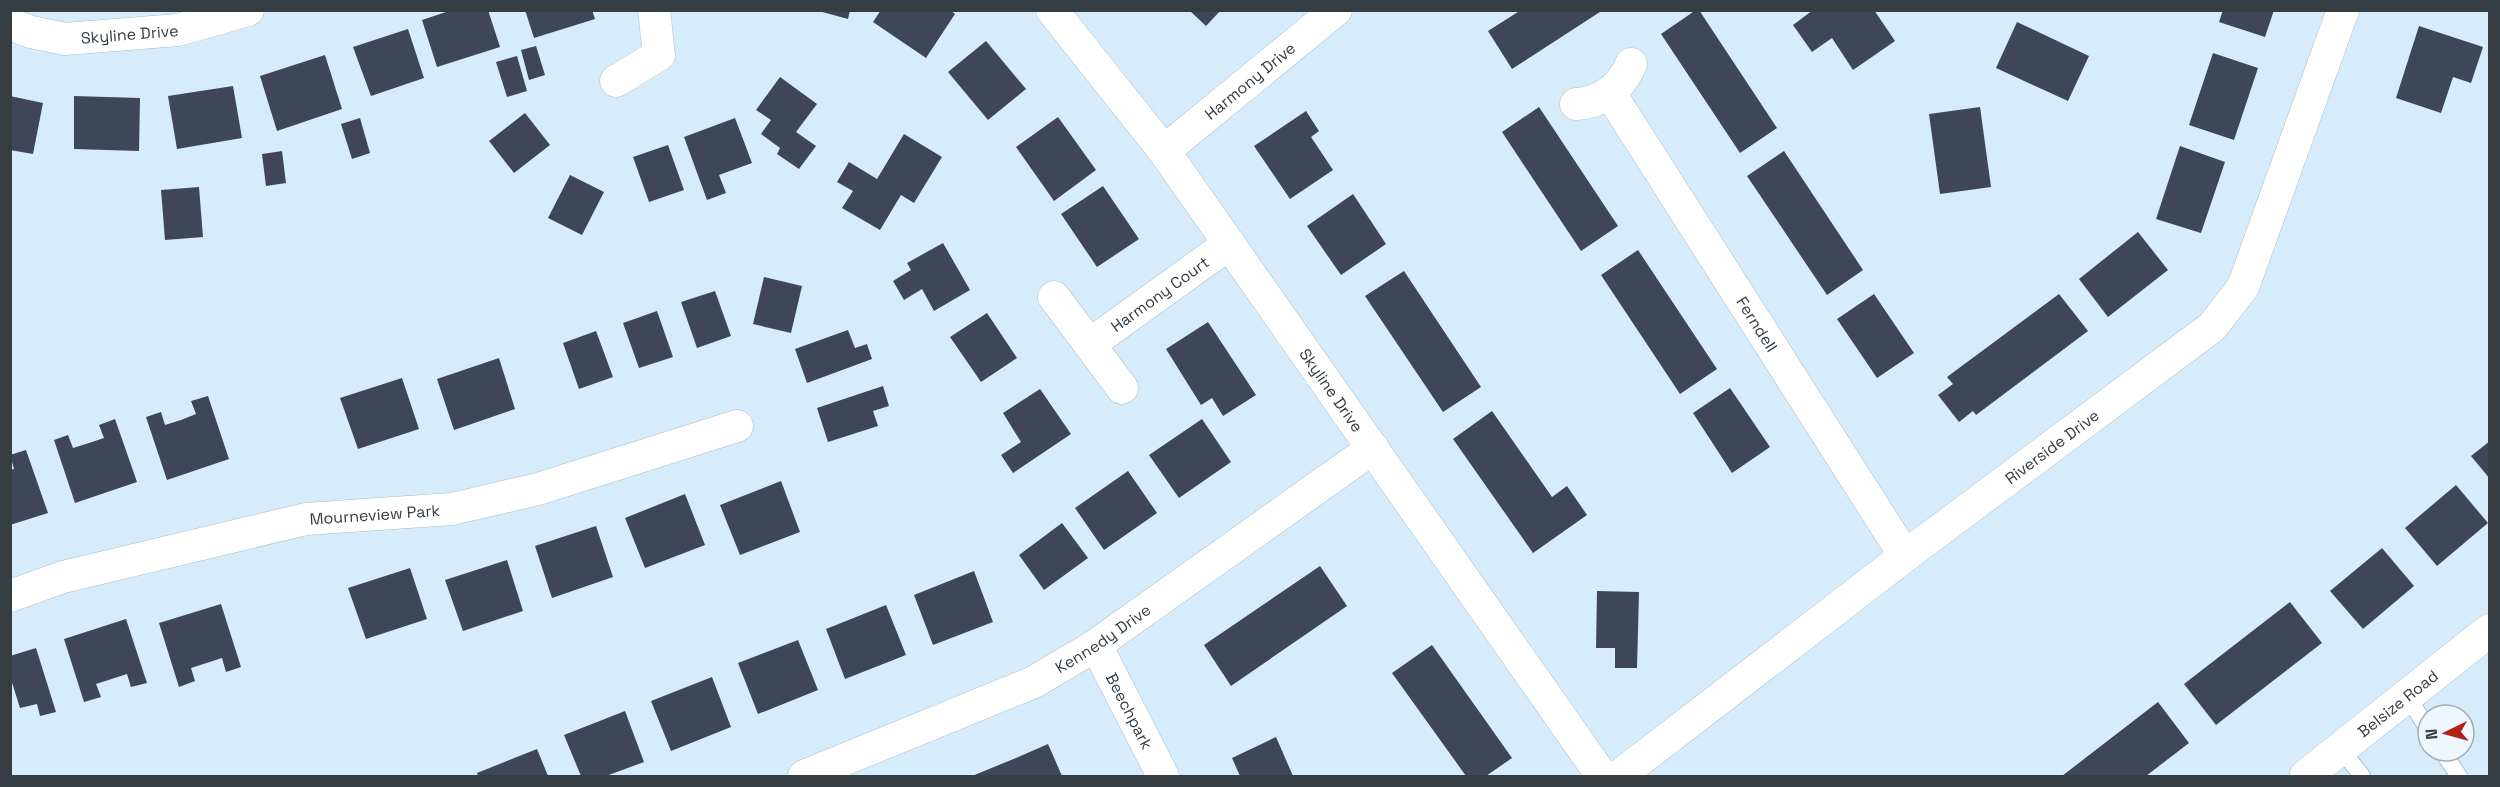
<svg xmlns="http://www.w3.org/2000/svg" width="2500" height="787" font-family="'Space Grotesk',sans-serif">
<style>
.building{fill:#3f4657}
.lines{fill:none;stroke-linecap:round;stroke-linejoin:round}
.service-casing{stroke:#a8becc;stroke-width:18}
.minor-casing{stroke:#a8becc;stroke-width:33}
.tertiary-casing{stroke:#a8becc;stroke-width:34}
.service{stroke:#fff;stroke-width:16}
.minor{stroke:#fff;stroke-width:32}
.tertiary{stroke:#fff;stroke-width:33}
.labels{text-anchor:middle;stroke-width:6;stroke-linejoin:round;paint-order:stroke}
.street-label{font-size:16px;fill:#353d43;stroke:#eef7fd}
</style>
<rect width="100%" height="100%" fill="#d6ecfb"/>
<g class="building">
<path d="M452 10H488L500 47 437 67 422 20Z"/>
<path d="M525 10H592L595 19 534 38Z"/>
<path d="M815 10H850L848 19Z"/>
<path d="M881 10H950L955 14 926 58 873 22Z"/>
<path d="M1189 10H1221L1206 26Z"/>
<path d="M1521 10H1603L1512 69 1488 31Z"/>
<path d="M1696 10H1699L1777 128 1740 153 1661 34Z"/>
<path d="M1813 10H1874L1895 41 1853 70 1832 38 1812 52 1793 25Z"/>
<path d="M2223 10H2274L2265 37 2219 22Z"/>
<path d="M2017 22 2089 56 2068 101 1996 68Z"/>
<path d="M2419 26 2483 47 2471 83 2453 77 2441 113 2396 98Z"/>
<path d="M408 29 424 78 371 96 353 47Z"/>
<path d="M986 41 1026 89 988 120 948 72Z"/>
<path d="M536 46 545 75 529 80 521 50Z"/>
<path d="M2213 53 2258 68 2234 140 2189 125Z"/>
<path d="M325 55 342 109 277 131 260 76Z"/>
<path d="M517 56 527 91 507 97 496 62Z"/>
<path d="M780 77 817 104 796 132 816 146 799 169 777 154 780 148 761 134 771 120 756 110Z"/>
<path d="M233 86 242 138 177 149 168 96Z"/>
<path d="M10 96 43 103 33 154 10 150Z"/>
<path d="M74 96 140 98 139 151 74 149Z"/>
<path d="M1539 107 1618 226 1581 251 1502 132Z"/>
<path d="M1980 107 1991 187 1940 194 1929 114Z"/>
<path d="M1306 111 1319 131 1311 137 1333 170 1290 199 1254 146Z"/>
<path d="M525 113 550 145 514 173 489 141Z"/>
<path d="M1058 117 1096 170 1054 201 1016 147Z"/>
<path d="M360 118 370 153 352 159 341 124Z"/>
<path d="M735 118 752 163 719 175 726 193 707 200 684 137Z"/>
<path d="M904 134 942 157 914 203 901 195 880 230 842 208 853 191 837 182 849 162 877 179Z"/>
<path d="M668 145 684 190 649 202 633 157Z"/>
<path d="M2180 146 2225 162 2201 233 2156 219Z"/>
<path d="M282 151 286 183 266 186 262 154Z"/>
<path d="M1784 151 1863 270 1827 295 1747 176Z"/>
<path d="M570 175 604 192 582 235 548 218Z"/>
<path d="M1103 186 1139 239 1097 267 1061 214Z"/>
<path d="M199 187 203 237 165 240 161 190Z"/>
<path d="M1353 194 1386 244 1341 275 1307 226Z"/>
<path d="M2138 232 2168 270 2108 317 2079 279Z"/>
<path d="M943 243 970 290 934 311 922 289 904 300 893 281 911 270 907 263Z"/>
<path d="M1638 250 1717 369 1680 394 1601 275Z"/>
<path d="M1404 271 1481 387 1443 412 1365 296Z"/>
<path d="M764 277 802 286 791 333 753 324Z"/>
<path d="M715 291 731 336 697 348 681 302Z"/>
<path d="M1874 294 1914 353 1877 378 1837 319Z"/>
<path d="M2059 294 2088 331 1976 415 1973 411 1959 422 1938 395 1953 384 1947 377Z"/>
<path d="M657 311 673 357 639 368 623 323Z"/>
<path d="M987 313 1017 358 981 382 950 337Z"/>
<path d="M1208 322 1256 395 1223 416 1212 398 1201 405 1166 349Z"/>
<path d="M848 330 855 348 867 344 872 359 807 383 795 349Z"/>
<path d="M596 331 613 377 579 389 563 343Z"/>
<path d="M499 358 515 409 454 430 437 379Z"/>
<path d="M402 378 419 429 358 449 340 398Z"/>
<path d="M883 386 889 406 873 411 878 426 828 442 817 408Z"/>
<path d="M1730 388 1770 447 1732 473 1693 413Z"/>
<path d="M1040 389 1071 434 1013 473 1001 455 1021 442 1003 413Z"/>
<path d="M208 396 229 459 167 480 146 417 161 412 165 425 181 420 196 414 191 401Z"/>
<path d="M1492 411 1552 497 1567 486 1587 515 1533 553 1453 439Z"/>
<path d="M115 419 137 482 75 503 54 440 68 435 73 448 89 443 104 438 99 425Z"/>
<path d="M1202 419 1231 462 1179 498 1149 455Z"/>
<path d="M2490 441V479L2471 456Z"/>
<path d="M26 450 48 513 10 525V470L14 469 10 455Z"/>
<path d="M1128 471 1157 513 1104 550 1075 508Z"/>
<path d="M781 481 800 532 740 555 720 505Z"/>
<path d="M2456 485 2488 523 2437 566 2405 528Z"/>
<path d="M685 494 705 545 645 568 625 518Z"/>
<path d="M1062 523 1088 558 1044 590 1019 555Z"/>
<path d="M596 526 613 577 552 598 535 546Z"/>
<path d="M2382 548 2414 586 2363 629 2330 591Z"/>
<path d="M507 560 523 611 463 631 445 580Z"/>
<path d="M1320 566 1347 606 1231 686 1204 645Z"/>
<path d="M410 568 427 619 366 639 348 588Z"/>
<path d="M974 571 993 622 933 645 914 595Z"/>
<path d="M1597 591 1639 592 1637 668H1615V648H1596Z"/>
<path d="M2290 602 2322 643 2216 725 2184 684Z"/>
<path d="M221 604 241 667 226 672 222 658 191 668 195 681 179 687 159 623Z"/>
<path d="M886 605 906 655 845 679 826 629Z"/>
<path d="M126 619 147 683 131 687 127 674 96 684 101 697 84 702 64 639Z"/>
<path d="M798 640 818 690 758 714 738 663Z"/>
<path d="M1432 645 1512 758 1486 776H1466L1392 673Z"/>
<path d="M36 648 56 712 40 716 37 704 20 708 10 676V656Z"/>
<path d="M712 677 731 727 671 751 651 701Z"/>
<path d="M2158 702 2189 743 2146 776H2062Z"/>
<path d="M625 711 644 762 606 776H581L564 735Z"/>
<path d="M1276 737 1293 776H1240L1232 758Z"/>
<path d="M1048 744 1062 776H972L1016 758Z"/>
<path d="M537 749 548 776H478L477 773Z"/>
</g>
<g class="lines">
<g class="service-casing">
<g id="service">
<path d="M2407 696 2428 729"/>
<path d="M2341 749 2362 776"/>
<path d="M2442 751 2459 776"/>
</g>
</g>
<g class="minor-casing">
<g id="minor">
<path id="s1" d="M1052 10 1164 151 1602 776"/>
<path id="s2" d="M10 24 31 32 65 39 178 30 248 10"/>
<path d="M616 81 659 55 654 10"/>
<path id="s3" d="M1610 93 1905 556"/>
<path d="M1576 104C1601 103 1622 87 1631 64"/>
<path id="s4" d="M1164 151 1336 10"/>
<path d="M1054 297 1122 388"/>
<path id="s5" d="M1090 344 1229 244"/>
<path id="s6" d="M10 596 63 577 306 519 452 509 538 489 737 426"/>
<path id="s7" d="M1093 647 1102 657 1163 776"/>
<path id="s8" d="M804 776 1034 682 1093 647 1373 448"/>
<path id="s9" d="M1619 776 1905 556 2212 327 2243 287 2343 10"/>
</g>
</g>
<g class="tertiary-casing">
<g id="tertiary">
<path id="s10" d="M2306 776 2490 630"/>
</g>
</g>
<use href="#service" class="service"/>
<use href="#minor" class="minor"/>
<use href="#tertiary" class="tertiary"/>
</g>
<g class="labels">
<g class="street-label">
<text dy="6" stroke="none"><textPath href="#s2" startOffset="122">Skyline Drive</textPath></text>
<text dy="6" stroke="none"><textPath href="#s4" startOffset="111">Harmony Drive</textPath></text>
<text dy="6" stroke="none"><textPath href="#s5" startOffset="86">Harmony Court</textPath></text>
<text dy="6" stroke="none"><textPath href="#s3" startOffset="274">Ferndell</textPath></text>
<text dy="6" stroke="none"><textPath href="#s1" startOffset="472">Skyline Drive</textPath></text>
<text dy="6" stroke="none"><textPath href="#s9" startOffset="544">Riverside Drive</textPath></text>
<text dy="6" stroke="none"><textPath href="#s6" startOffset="375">Mourneview Park</textPath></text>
<text dy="6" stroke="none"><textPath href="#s8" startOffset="330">Kennedy Drive</textPath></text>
<text dy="6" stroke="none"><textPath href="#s10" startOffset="117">Belsize Road</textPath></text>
<text dy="6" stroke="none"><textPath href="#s7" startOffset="74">Beechpark</textPath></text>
</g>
</g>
<rect width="2500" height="787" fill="none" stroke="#353d43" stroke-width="24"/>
<g transform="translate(2446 733) rotate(265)"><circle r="28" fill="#eef7fd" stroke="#a4adb3" stroke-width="1.5"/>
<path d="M0-4.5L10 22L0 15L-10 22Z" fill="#b12119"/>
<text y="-9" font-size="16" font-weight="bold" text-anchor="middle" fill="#353d43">N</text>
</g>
</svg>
